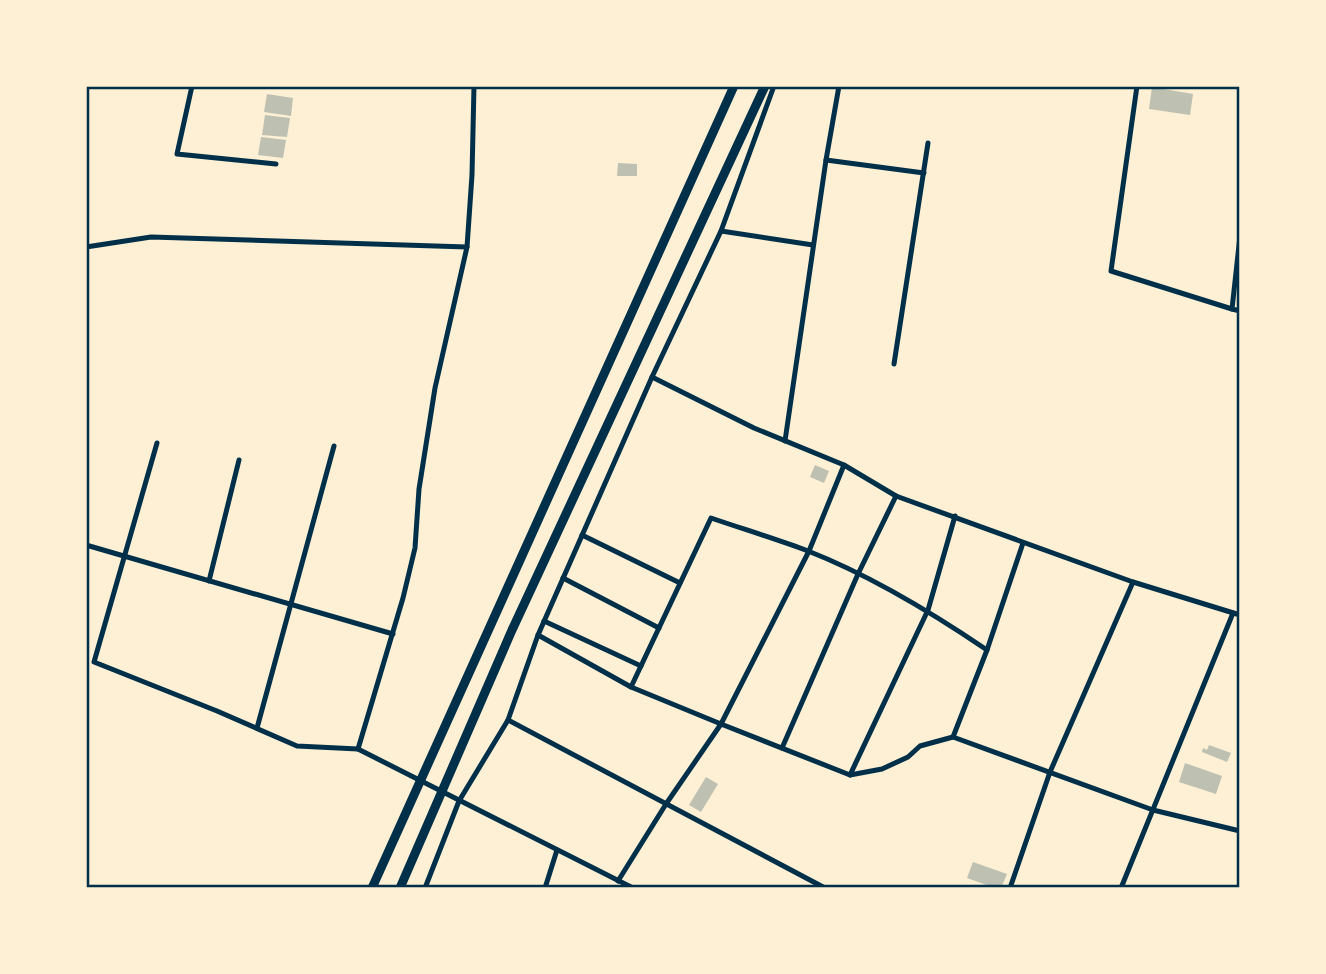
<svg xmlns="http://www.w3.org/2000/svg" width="1326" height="974" font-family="Barlow,sans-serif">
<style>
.building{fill:#bec0b2}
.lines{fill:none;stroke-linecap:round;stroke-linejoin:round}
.minor{stroke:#003049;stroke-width:5}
.trunk{stroke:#003049;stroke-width:9}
.neatline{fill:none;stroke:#003049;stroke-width:2.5}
</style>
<rect width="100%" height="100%" fill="#fdf0d5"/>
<g class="building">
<path d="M1152 87 1193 94 1190 115 1149 109Z"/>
<path d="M267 94 293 98 291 116 264 112Z"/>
<path d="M265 115 290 118 287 137 262 135Z"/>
<path d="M261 137 286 140 283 158 258 155Z"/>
<path d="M618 163 637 164V176H617Z"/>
<path d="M815 465 829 471 824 483 810 477Z"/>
<path d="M1209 745 1231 753 1227 762 1202 752 1203 748 1207 750Z"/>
<path d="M1185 763 1222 776 1216 794 1179 782Z"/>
<path d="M706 777 718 784 701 812 689 805Z"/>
<path d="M973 862 1007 874 1001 888H995L967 878Z"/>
</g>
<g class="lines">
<g class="minor">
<path d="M192 86 177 154 276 164"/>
<path d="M1137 86 1111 271 1232 309"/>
<path d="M826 160 924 173"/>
<path d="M721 231 813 245"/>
<path d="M1240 236 1232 309 1240 311"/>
<path d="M86 247 151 237 467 247"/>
<path d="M894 364 928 143"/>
<path d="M652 377 754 428 844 465 896 496 1133 582 1240 615"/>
<path d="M785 441 826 160 839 86"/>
<path d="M157 443 94 662 217 711 297 746 358 749 633 888"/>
<path d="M582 535 680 583"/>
<path d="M86 545 393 634"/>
<path d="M563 578 659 628"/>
<path d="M209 581 239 460"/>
<path d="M544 621 641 666"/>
<path d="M538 635 631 687 721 724 809 551 844 465"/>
<path d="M631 687 711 518C743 529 776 539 808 551 872 576 931 612 987 650"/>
<path d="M508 720 825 888"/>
<path d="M257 728 334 446"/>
<path d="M953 737 987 650 1023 543"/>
<path d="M782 748 858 574 896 496"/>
<path d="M358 749 403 598 415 548 419 489 435 388 467 247 472 175 474 86"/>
<path d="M850 775 928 610 955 516"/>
<path d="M618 881 666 804 721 724 850 775 882 769 908 757 920 746 953 737 1153 810 1240 831"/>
<path d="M425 888 459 801 508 720 538 635 652 377 721 231 774 86"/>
<path d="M545 888 557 850"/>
<path d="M1010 888 1050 772 1133 582"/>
<path d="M1121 888 1233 613"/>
</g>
<g class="trunk">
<path d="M372 888 734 86"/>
<path d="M400 888 512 630 765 86"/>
</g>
</g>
<rect width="1326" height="974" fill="none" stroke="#fdf0d5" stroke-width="175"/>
<rect x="88" y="88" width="1150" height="798" class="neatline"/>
</svg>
